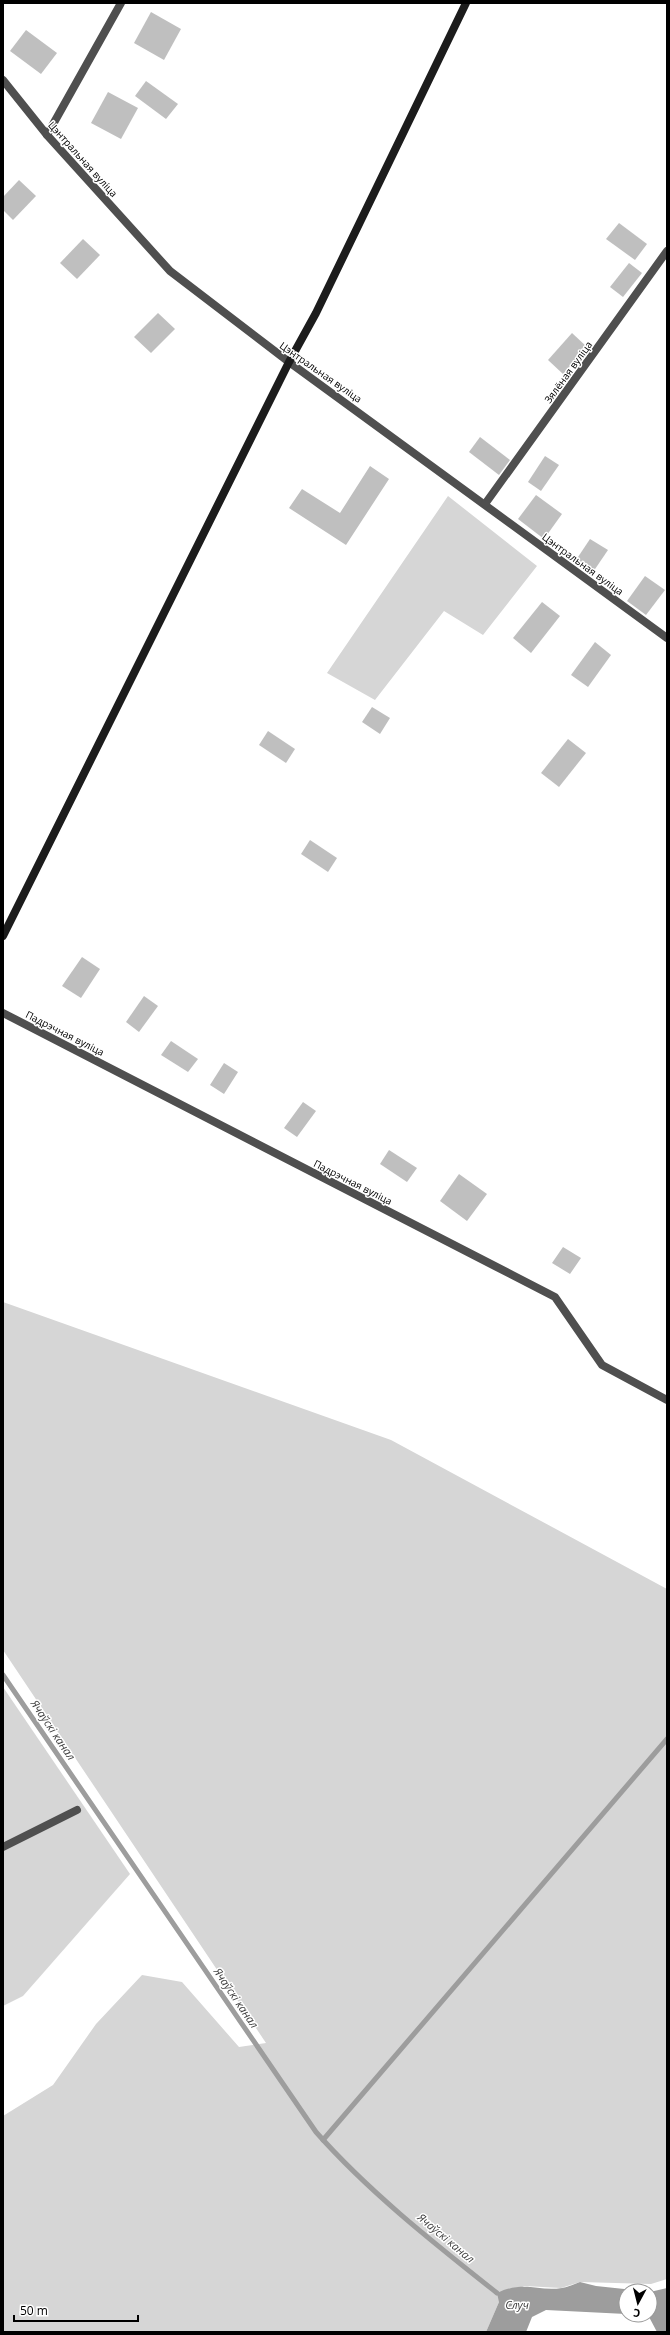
<svg xmlns="http://www.w3.org/2000/svg" width="670" height="2335" font-family="'Open Sans',sans-serif">
<style>
.green{fill:#d6d6d6}
.water{fill:#9d9d9d}
.lines{fill:none;stroke-linecap:round;stroke-linejoin:round}
.stream{stroke:#9d9d9d;stroke-width:5}
.building{fill:#bfbfbf}
.service{stroke:#4f4f4f;stroke-width:8}
.minor{stroke:#4f4f4f;stroke-width:8}
.tertiary{stroke:#4f4f4f;stroke-width:8}
.secondary{stroke:#1c1c1c;stroke-width:8}
.labels{text-anchor:middle;stroke-width:3;stroke-linejoin:round;paint-order:stroke}
.street-label{font-size:10px;fill:#000;stroke:#fff}
.water-label{font-size:11px;font-style:italic;fill:#3e3e3e;stroke:#fff}
</style>
<rect width="100%" height="100%" fill="#fff"/>
<g class="green">
<path d="M448 496 537 566 483 635 444 611 375 700 327 673Z"/>
<path d="M3 1302 391 1440 667 1589V2279L651 2284 580 2282 561 2288 524 2286 499 2302 486 2332H3V2116L53 2085 96 2024 142 1975 182 1982 239 2047 266 2043 3 1650Z"/>
<path d="M3 1687 130 1874 23 1996 3 2006Z"/>
</g>
<g class="water">
<path d="M580 2282 596 2286 643 2291H626V2314L546 2310 532 2317 526 2332H486L499 2302 497 2293C525 2280 538 2292 562 2288 568 2287 574 2284 580 2282Z"/>
<path d="M667 2288V2332H657L648 2315H643H650V2292Z"/>
</g>
<g class="lines">
<g class="stream">
<path d="M3 1675 316 2132C369 2192 434 2243 497 2293"/>
<path d="M323 2140 667 1739"/>
</g>
</g>
<g class="building">
<path d="M151 12 181 29 164 60 134 43Z"/>
<path d="M26 30 57 53 41 74 10 51Z"/>
<path d="M146 81 178 104 166 119 135 96Z"/>
<path d="M108 92 138 108 121 139 91 123Z"/>
<path d="M19 180 36 196 13 220 3 210V197Z"/>
<path d="M619 223 647 244 635 260 606 239Z"/>
<path d="M83 239 100 255 77 279 60 263Z"/>
<path d="M629 263 642 273 623 297 610 287Z"/>
<path d="M158 313 175 329 151 353 134 337Z"/>
<path d="M572 333 587 347 563 374 548 360Z"/>
<path d="M480 437 510 460 499 475 469 452Z"/>
<path d="M545 456 559 465 541 491 528 482Z"/>
<path d="M370 466 389 479 346 545 289 508 302 489 340 513Z"/>
<path d="M536 495 562 514 544 539 518 519Z"/>
<path d="M590 539 608 550 591 575 574 563Z"/>
<path d="M645 576 665 590 646 615 627 601Z"/>
<path d="M542 602 560 616 531 653 513 638Z"/>
<path d="M595 642 611 655 588 687 571 675Z"/>
<path d="M372 707 390 718 380 734 362 722Z"/>
<path d="M268 731 295 749 286 763 259 745Z"/>
<path d="M568 739 586 753 559 787 541 773Z"/>
<path d="M310 840 337 858 328 872 301 854Z"/>
<path d="M82 957 100 969 81 998 62 986Z"/>
<path d="M144 996 158 1006 139 1032 126 1022Z"/>
<path d="M171 1041 198 1059 188 1072 161 1055Z"/>
<path d="M224 1063 238 1072 224 1094 210 1085Z"/>
<path d="M303 1102 316 1111 297 1137 284 1128Z"/>
<path d="M389 1150 417 1168 407 1182 380 1164Z"/>
<path d="M459 1174 487 1194 467 1221 440 1201Z"/>
<path d="M563 1247 581 1258 570 1274 552 1263Z"/>
</g>
<g class="lines">
<path class="service" d="M3 1847 77 1810"/>
<g class="minor">
<path d="M47 135 121 3"/>
<path d="M289 362 667 638"/>
<path d="M485 504 667 251"/>
<path d="M3 1013 555 1297 602 1365 667 1400"/>
</g>
<path class="tertiary" d="M3 80 47 135 170 271 289 362"/>
<path class="secondary" d="M3 936 289 362 316 313 466 3"/>
</g>
<g class="labels">
<g class="street-label">
<text transform="translate(83 159) rotate(48)" y="4">Цэнтральная вуліца</text>
<text transform="translate(321 372) rotate(35)" y="4">Цэнтральная вуліца</text>
<text transform="translate(568 372) rotate(-54)" y="4">Зялёная вуліца</text>
<text transform="translate(583 564) rotate(36)" y="4">Цэнтральная вуліца</text>
<text transform="translate(65 1033) rotate(27)" y="4">Падрэчная вуліца</text>
<text transform="translate(353 1182) rotate(27)" y="4">Падрэчная вуліца</text>
</g>
<g class="water-label">
<text transform="translate(53 1730) rotate(56)" y="4">Ячаўскі канал</text>
<text transform="translate(236 1998) rotate(56)" y="4">Ячаўскі канал</text>
<text transform="translate(446 2238) rotate(40)" y="4">Ячаўскі канал</text>
<text x="517" y="2309">Случ</text>
</g>
</g>
<rect width="670" height="2335" fill="none" stroke="#000000" stroke-width="8"/>
<g transform="translate(638 2303) rotate(187)"><circle r="19" fill="#ffffff" stroke="#999999"/>
<path d="M0-3L7 15L0 10L-7 15Z" fill="#000000"/>
<text y="-6" font-size="11" font-weight="bold" text-anchor="middle" fill="#000000">С</text>
</g>
<path d="M14 2315v6h124v-6" fill="none" stroke="#000000" stroke-width="2"/>
<text x="20" y="2315" font-size="12" fill="#000000" stroke="#ffffff" stroke-width="3" paint-order="stroke">50 m</text>
</svg>
